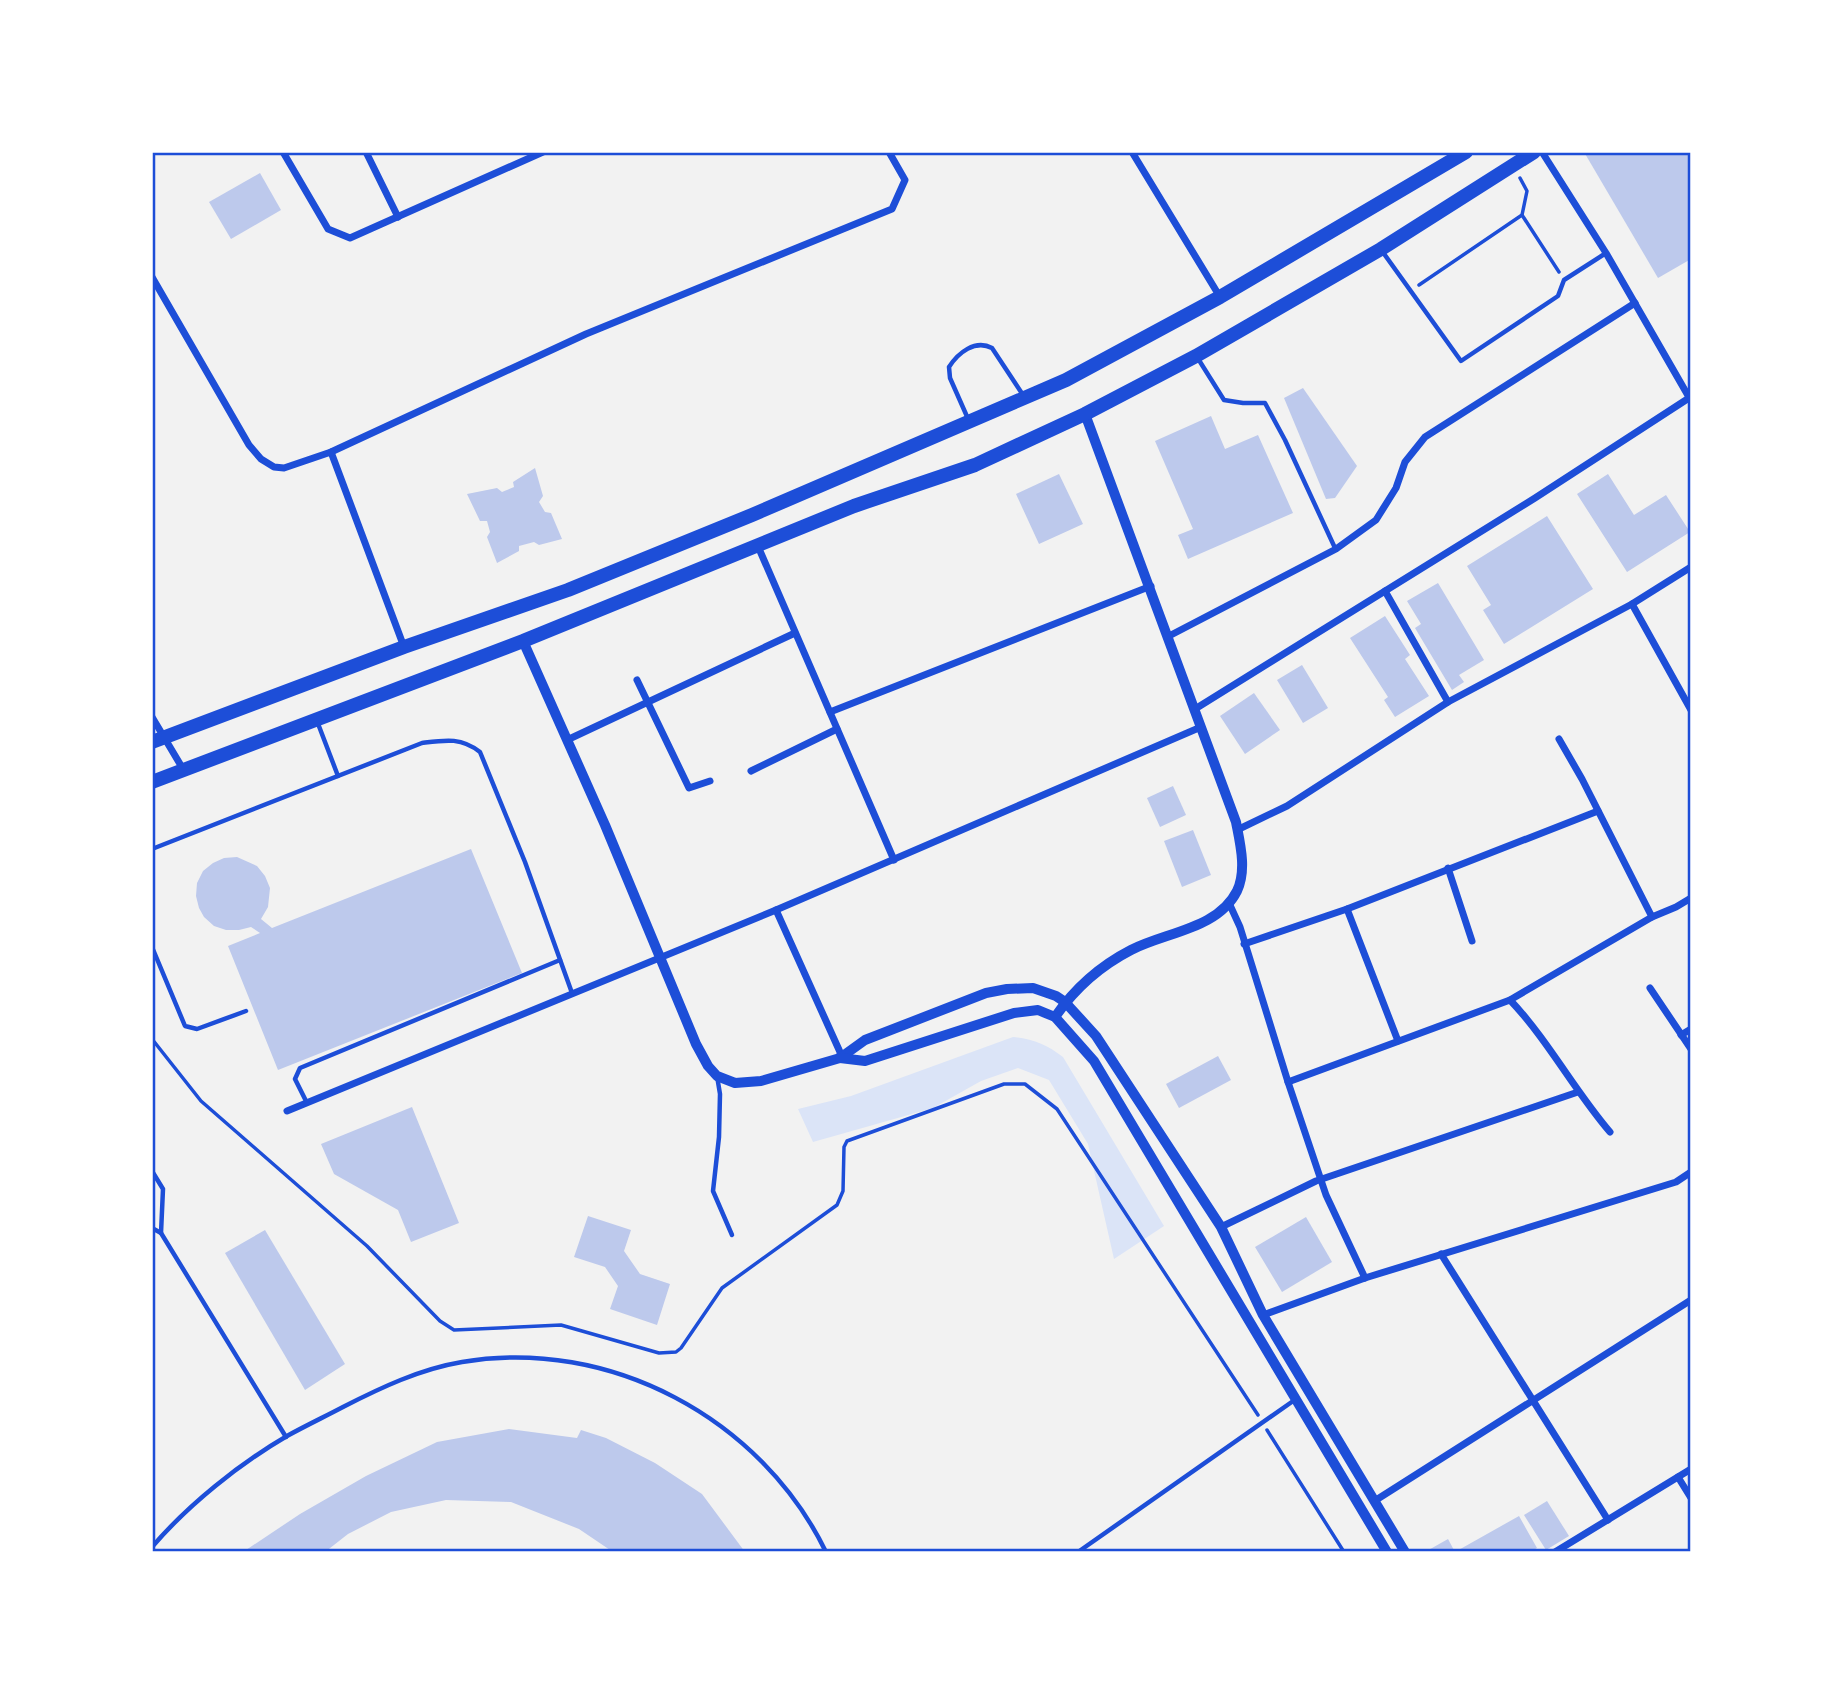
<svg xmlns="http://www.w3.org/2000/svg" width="1843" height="1704" font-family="'Public Sans',sans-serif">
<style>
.green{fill:#dbe4f7}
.building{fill:#bdc9ec}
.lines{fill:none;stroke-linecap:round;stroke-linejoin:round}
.path{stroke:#1d4ed8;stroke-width:3.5}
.service{stroke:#1d4ed8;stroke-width:4.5}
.minor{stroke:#1d4ed8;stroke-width:7}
.tertiary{stroke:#1d4ed8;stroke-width:10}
.primary{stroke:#1d4ed8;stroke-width:14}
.neatline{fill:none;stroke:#1d4ed8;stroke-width:2.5}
</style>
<rect width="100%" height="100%" fill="#f2f2f2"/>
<path class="green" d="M1013 1037C1034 1039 1047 1045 1063 1057L1164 1226 1114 1259 1088 1144 1049 1080 1018 1068 981 1081 933 1108 813 1142 798 1109 851 1096Z"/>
<g class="building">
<path d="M1584 152H1691V259L1658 278Z"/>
<path d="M260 173 281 210 231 239 209 202Z"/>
<path d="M1303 388 1357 466 1335 498 1326 499 1284 398Z"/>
<path d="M1211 416 1225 449 1258 435 1293 513 1188 559 1178 535 1193 529 1155 441Z"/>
<path d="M535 468 543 496 539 502 545 512 551 513 562 539 539 545 534 542 519 546V551L497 563 487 537 490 532 487 521H480L467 494 497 488 502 492 514 487 513 482Z"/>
<path d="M1059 474 1083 524 1039 544 1016 494Z"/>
<path d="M1608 474 1634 515 1666 495 1690 532 1627 572 1577 494Z"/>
<path d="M1547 516 1593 589 1504 644 1483 610 1491 605 1467 566Z"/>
<path d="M1438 583 1484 660 1459 675 1464 682 1452 690 1415 628 1421 624 1407 601Z"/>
<path d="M1385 616 1410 655 1405 659 1429 696 1395 717 1384 700 1388 697 1350 638Z"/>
<path d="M1302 665 1328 708 1303 723 1277 680Z"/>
<path d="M1254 693 1280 730 1245 754 1220 716Z"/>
<path d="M1173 786 1186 815 1160 827 1147 798Z"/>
<path d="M1193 830 1211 875 1182 887 1164 841Z"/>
<path d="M471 849 522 973 278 1070 228 946 260 933 251 927 239 930H226L214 926 204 917 199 908 196 896 197 883 203 871 213 863 224 858 237 857 257 866 265 876 270 888 268 907 261 919 272 928Z"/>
<path d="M1218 1056 1231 1080 1179 1108 1166 1084Z"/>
<path d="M412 1107 459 1223 411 1242 398 1210 334 1174 321 1144Z"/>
<path d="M588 1216 631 1230 624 1251 640 1274 670 1284 657 1325 610 1309 618 1286 605 1267 574 1257Z"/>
<path d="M1306 1217 1332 1262 1282 1292 1255 1247Z"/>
<path d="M265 1230 345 1364 305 1390 225 1253Z"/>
<path d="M509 1429 577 1438 581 1430 606 1438 655 1463 702 1494 745 1552H613L579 1529 511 1502 446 1500 391 1512 348 1534 325 1552H243L300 1514 366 1476 437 1442Z"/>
<path d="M1547 1501 1569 1536 1546 1550 1524 1515Z"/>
<path d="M1519 1516 1537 1548 1530 1552H1425L1448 1539 1455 1552Z"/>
</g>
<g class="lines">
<g class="path">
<path d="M1522 215 1559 272"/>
<path d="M1419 285 1522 215 1527 191 1520 178"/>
<path d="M152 1039 201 1101 367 1246 440 1321 454 1330 561 1325 659 1353 676 1352 681 1348 722 1288 837 1205 843 1191 844 1147 847 1141 1004 1084H1025L1057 1109 1258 1415"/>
<path d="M1267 1430 1344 1552"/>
</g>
<g class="service">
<path d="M1382 251 1461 361 1558 296 1564 280 1606 253"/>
<path d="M1197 357 1224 400 1243 403H1265L1285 440 1335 548"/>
<path d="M969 421 950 378 949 367C958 353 975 339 992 348L1023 395"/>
<path d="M317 721 338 776"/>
<path d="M152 849 422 743C445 740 461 737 480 752L525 862 572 993"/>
<path d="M152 947 185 1026 197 1029 246 1011"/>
<path d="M717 1076 720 1094 719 1137 713 1191 732 1235"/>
<path d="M307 1103 295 1079 300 1068 560 960"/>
<path d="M152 1171 163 1189 161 1233"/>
<path d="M152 1228 161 1233 286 1437"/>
<path d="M152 1547C188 1505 239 1464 287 1436 305 1426 324 1417 343 1407 380 1388 420 1369 462 1362 609 1337 761 1418 826 1552"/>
<path d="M1078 1552 1296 1399"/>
</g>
<g class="minor">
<path d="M283 152 328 229 350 238 543 152"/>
<path d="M366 152 398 217"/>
<path d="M1132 152 1220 297"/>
<path d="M1542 152 1606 253 1690 399"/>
<path d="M152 277 249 445 261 459 274 467 284 468 331 452 586 334 892 209 905 180 889 152"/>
<path d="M331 452 404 647"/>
<path d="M757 544 894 860"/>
<path d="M1385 591 1448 702"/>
<path d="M1632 604 1691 710"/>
<path d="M1169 636 1336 549 1376 520 1396 488 1405 462 1425 437 1635 303"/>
<path d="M637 680 689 788 710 781"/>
<path d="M1195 709 1535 498 1689 398"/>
<path d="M830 712 1151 586"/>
<path d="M152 717 183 769"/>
<path d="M1559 739 1582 779 1652 917 1676 907 1691 898"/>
<path d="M567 740 795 633"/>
<path d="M751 771 837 729"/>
<path d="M1237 830 1287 806 1448 702 1632 604 1691 567"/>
<path d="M1448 868 1472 941"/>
<path d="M1229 903 1240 927 1288 1082 1326 1195 1365 1278"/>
<path d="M1347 909 1398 1041"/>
<path d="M776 910 840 1052V1058"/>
<path d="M1244 944 1347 909 1598 811"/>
<path d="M1650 988 1691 1049"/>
<path d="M1510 1000 1652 917"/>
<path d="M1681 1035 1691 1029"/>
<path d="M1288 1082 1510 1000C1548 1040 1574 1090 1610 1132"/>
<path d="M287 1111 776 910 1201 727"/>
<path d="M1221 1227 1316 1181 1578 1092"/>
<path d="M1441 1254 1608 1520"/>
<path d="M1263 1315 1365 1278 1676 1182 1691 1172"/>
<path d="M1678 1477 1691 1498"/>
<path d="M1376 1500 1691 1300"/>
<path d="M1555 1552 1691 1469"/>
</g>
<g class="tertiary">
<path d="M523 641 605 825 696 1044 708 1066 717 1076 735 1083 761 1081 840 1058 865 1040 986 993 1007 989 1033 988 1056 996 1065 1002 1096 1036 1221 1227 1263 1315 1405 1552"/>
<path d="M1055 1017C1075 988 1100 966 1131 950 1166 932 1218 929 1237 891 1247 870 1240 843 1236 822L1085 414"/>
<path d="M840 1058 865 1061 1014 1013 1038 1010 1055 1017 1094 1061 1387 1552"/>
</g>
<g class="primary">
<path d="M152 742 404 647 568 590 752 515 1066 380 1220 297 1466 152"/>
<path d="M152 782 523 641 854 506 975 465 1085 414 1196 356 1381 249 1534 152"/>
</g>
</g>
<rect width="1843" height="1704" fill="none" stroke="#ffffff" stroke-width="308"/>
<rect x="154" y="154" width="1535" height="1396" class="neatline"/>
</svg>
